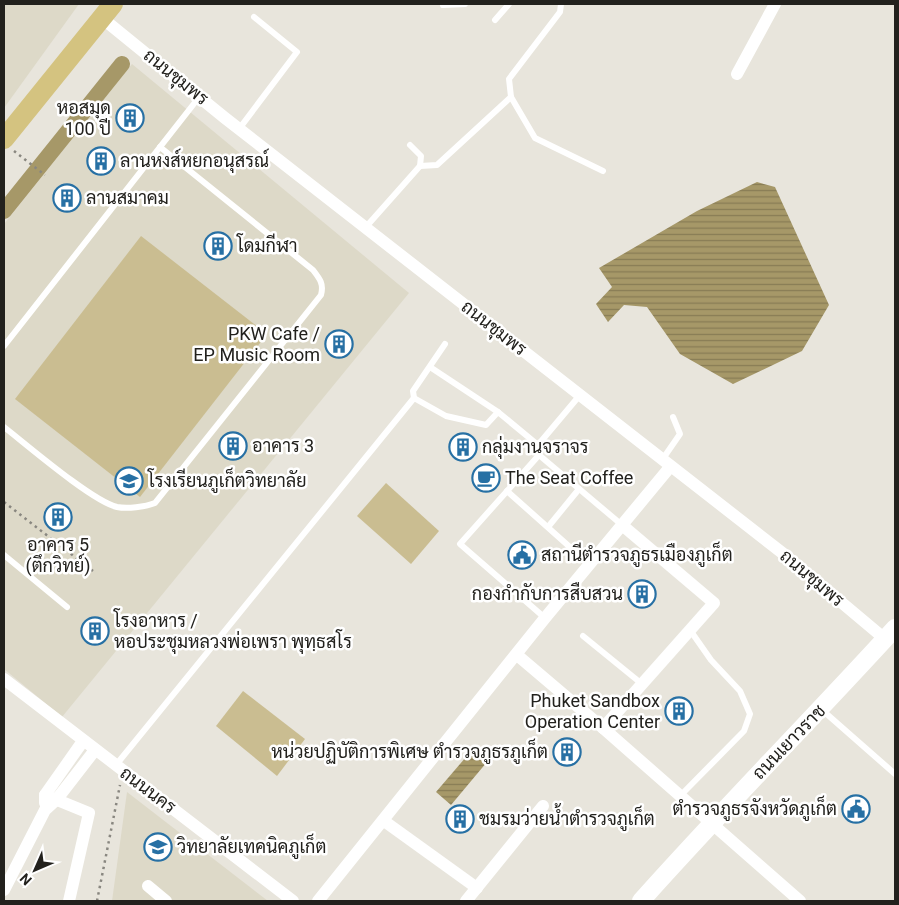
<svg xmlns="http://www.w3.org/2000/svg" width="899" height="905" font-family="Roboto,Sarabun,sans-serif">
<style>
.built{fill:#ddd9c8}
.grass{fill:#cabd91}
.water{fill:url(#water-rules)}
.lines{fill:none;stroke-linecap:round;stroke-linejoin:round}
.canal{stroke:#a69868;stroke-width:16}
.path{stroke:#898780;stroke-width:2.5;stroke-dasharray:2.5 4;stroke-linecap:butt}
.lane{stroke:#fff;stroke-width:6}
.street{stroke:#fff;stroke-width:12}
.secondary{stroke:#fff;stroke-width:18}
.primary{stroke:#d4c380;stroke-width:20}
.labels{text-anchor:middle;stroke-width:5;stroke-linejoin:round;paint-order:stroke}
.street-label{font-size:18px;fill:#22211d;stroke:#fff}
.poi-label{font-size:18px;fill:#22211d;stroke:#fff;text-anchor:start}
</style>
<defs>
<pattern id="water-rules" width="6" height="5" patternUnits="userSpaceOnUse" patternTransform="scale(1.25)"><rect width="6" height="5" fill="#a69868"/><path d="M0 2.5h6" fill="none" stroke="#877c55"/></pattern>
</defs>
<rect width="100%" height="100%" fill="#e8e5dc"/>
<g class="built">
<path d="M4 4H79L4 108Z"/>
<path d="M132 64 409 293 62 717 4 669V224Z"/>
<path d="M127 792 268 901H112Z"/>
</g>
<g class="grass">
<path d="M141 236 267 334 140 497 15 399Z"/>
<path d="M386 483 439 531 411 564 357 516Z"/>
<path d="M243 691 305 739 277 776 216 726Z"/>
</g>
<g class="water">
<path d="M757 182 775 187 829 305 802 351 733 384 680 354 647 307 624 305 608 322 596 304 612 287 599 268 697 211Z"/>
<path d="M472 750 487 762 451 805 436 792Z"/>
</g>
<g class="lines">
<path class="canal" d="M4 211 122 64"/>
<g class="path">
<path d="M14 151 45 175"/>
<path d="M4 502 93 571"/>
<path d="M97 901 120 785"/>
</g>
<g class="lane">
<path d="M443 5 465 4"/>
<path d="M495 20 509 4"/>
<path d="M511 97 535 138 603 171"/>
<path d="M239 129 297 52 254 17"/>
<path d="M410 145 421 156 420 166"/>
<path d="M365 228 420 166 437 165 511 97 509 79 560 12 561 4"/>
<path d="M445 344 413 391 414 398 446 416 486 425 498 412 538 445"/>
<path d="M4 346 200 96"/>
<path d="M430 367 498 412"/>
<path d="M4 427C27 445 92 501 117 507 127 509 145 507 155 503L321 295C324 284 320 279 313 270L160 147"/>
<path d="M539 455 622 525"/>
<path d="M662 460 680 434 673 417"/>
<path d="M507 491 590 565"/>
<path d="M548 527 579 489"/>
<path d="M4 555 67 607"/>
<path d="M545 618 460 544 539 455 538 445 580 395"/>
<path d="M583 636 642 684"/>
<path d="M821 709 895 774"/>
<path d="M116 765 414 398"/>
<path d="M681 795 744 731 750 714 740 691 711 660 690 630"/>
</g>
<g class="street">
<path d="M102 18 225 118 785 555 885 639"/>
<path d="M737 74 775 4"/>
<path d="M517 655 603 728 800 901"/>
<path d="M4 679 293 901"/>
<path d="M603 728 714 603 622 525"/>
<path d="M45 795 89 813 69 901"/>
<path d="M45 803V795L83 741"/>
<path d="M384 821 477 888"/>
<path d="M148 886 166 901"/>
<path d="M4 890 45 810 57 799 95 750"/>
<path d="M318 901 545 618 670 467"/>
<path d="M466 901 543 806"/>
</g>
<path class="secondary" d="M641 901C724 808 811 720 895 628"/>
<path class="primary" d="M4 139 113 4"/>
</g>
<defs>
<g id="building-ring" transform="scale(1.4375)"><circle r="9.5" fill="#fff" stroke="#2770a4" stroke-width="1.5"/><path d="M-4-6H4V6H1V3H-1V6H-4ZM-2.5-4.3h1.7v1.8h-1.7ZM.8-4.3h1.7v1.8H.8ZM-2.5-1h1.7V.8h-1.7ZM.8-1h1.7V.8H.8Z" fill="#2770a4"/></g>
<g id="cafe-ring" transform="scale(1.4375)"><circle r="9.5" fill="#fff" stroke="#2770a4" stroke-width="1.5"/><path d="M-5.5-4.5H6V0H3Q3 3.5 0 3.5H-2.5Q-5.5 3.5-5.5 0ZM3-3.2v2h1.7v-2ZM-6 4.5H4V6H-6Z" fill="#2770a4"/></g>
<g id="school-ring" transform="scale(1.4375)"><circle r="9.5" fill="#fff" stroke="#2770a4" stroke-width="1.5"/><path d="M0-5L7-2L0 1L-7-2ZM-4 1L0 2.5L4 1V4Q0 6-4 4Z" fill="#2770a4"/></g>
<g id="civic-ring" transform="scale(1.4375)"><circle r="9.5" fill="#fff" stroke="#2770a4" stroke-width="1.5"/><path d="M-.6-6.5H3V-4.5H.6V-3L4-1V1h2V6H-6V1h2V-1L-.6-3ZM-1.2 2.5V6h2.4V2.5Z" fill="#2770a4"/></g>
<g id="university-ring" transform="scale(1.4375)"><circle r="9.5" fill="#fff" stroke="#2770a4" stroke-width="1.5"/><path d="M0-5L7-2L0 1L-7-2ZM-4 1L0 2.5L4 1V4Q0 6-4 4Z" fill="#2770a4"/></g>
</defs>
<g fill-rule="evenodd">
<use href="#building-ring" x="130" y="118"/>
<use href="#building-ring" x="101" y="161"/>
<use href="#building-ring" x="67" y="198"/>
<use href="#building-ring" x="218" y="246"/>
<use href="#building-ring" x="339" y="344"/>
<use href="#building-ring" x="233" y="446"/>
<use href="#building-ring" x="463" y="447"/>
<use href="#cafe-ring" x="486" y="478"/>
<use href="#school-ring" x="129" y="481"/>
<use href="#building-ring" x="58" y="517"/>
<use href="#civic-ring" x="522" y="555"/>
<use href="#building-ring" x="642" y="594"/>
<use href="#building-ring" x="95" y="631"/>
<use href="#building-ring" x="679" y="711"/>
<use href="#building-ring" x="567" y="752"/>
<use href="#civic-ring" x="856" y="809"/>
<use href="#building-ring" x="460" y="819"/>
<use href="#university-ring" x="158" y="847"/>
</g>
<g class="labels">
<g class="street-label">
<text transform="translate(176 77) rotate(39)" y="6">ถนนชุมพร</text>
<text transform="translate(494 328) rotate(38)" y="6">ถนนชุมพร</text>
<text transform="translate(812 578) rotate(40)" y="6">ถนนชุมพร</text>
<text transform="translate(789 742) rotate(-46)" y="6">ถนนเยาวราช</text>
<text transform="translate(148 790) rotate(37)" y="6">ถนนนคร</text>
</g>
<g class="poi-label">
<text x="111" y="114" text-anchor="end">หอสมุด<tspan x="111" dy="21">100 ปี</tspan></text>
<text x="120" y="167">ลานหงส์หยกอนุสรณ์</text>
<text x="86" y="204">ลานสมาคม</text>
<text x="237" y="252">โดมกีฬา</text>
<text x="320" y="340" text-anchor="end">PKW Cafe /<tspan x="320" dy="21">EP Music Room</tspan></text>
<text x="252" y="452">อาคาร 3</text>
<text x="482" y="453">กลุ่มงานจราจร</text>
<text x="505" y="484">The Seat Coffee</text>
<text x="148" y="487">โรงเรียนภูเก็ตวิทยาลัย</text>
<text x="58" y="551" text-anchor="middle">อาคาร 5<tspan x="58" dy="21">(ตึกวิทย์)</tspan></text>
<text x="541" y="561">สถานีตำรวจภูธรเมืองภูเก็ต</text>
<text x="623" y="600" text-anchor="end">กองกำกับการสืบสวน</text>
<text x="114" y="627">โรงอาหาร /<tspan x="114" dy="21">หอประชุมหลวงพ่อเพรา พุทฺธสโร</tspan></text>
<text x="660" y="707" text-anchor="end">Phuket Sandbox<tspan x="660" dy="21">Operation Center</tspan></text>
<text x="548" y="758" text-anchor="end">หน่วยปฏิบัติการพิเศษ ตำรวจภูธรภูเก็ต</text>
<text x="837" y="815" text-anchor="end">ตำรวจภูธรจังหวัดภูเก็ต</text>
<text x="479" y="825">ชมรมว่ายน้ำตำรวจภูเก็ต</text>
<text x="177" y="853">วิทยาลัยเทคนิคภูเก็ต</text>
</g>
</g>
<rect width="899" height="905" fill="none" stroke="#22211d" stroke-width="10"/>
<g transform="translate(35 870) rotate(225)" stroke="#ffffff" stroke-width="4" paint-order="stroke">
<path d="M0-4L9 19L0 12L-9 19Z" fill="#22211d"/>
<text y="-8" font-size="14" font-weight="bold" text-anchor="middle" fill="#22211d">N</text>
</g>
</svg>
